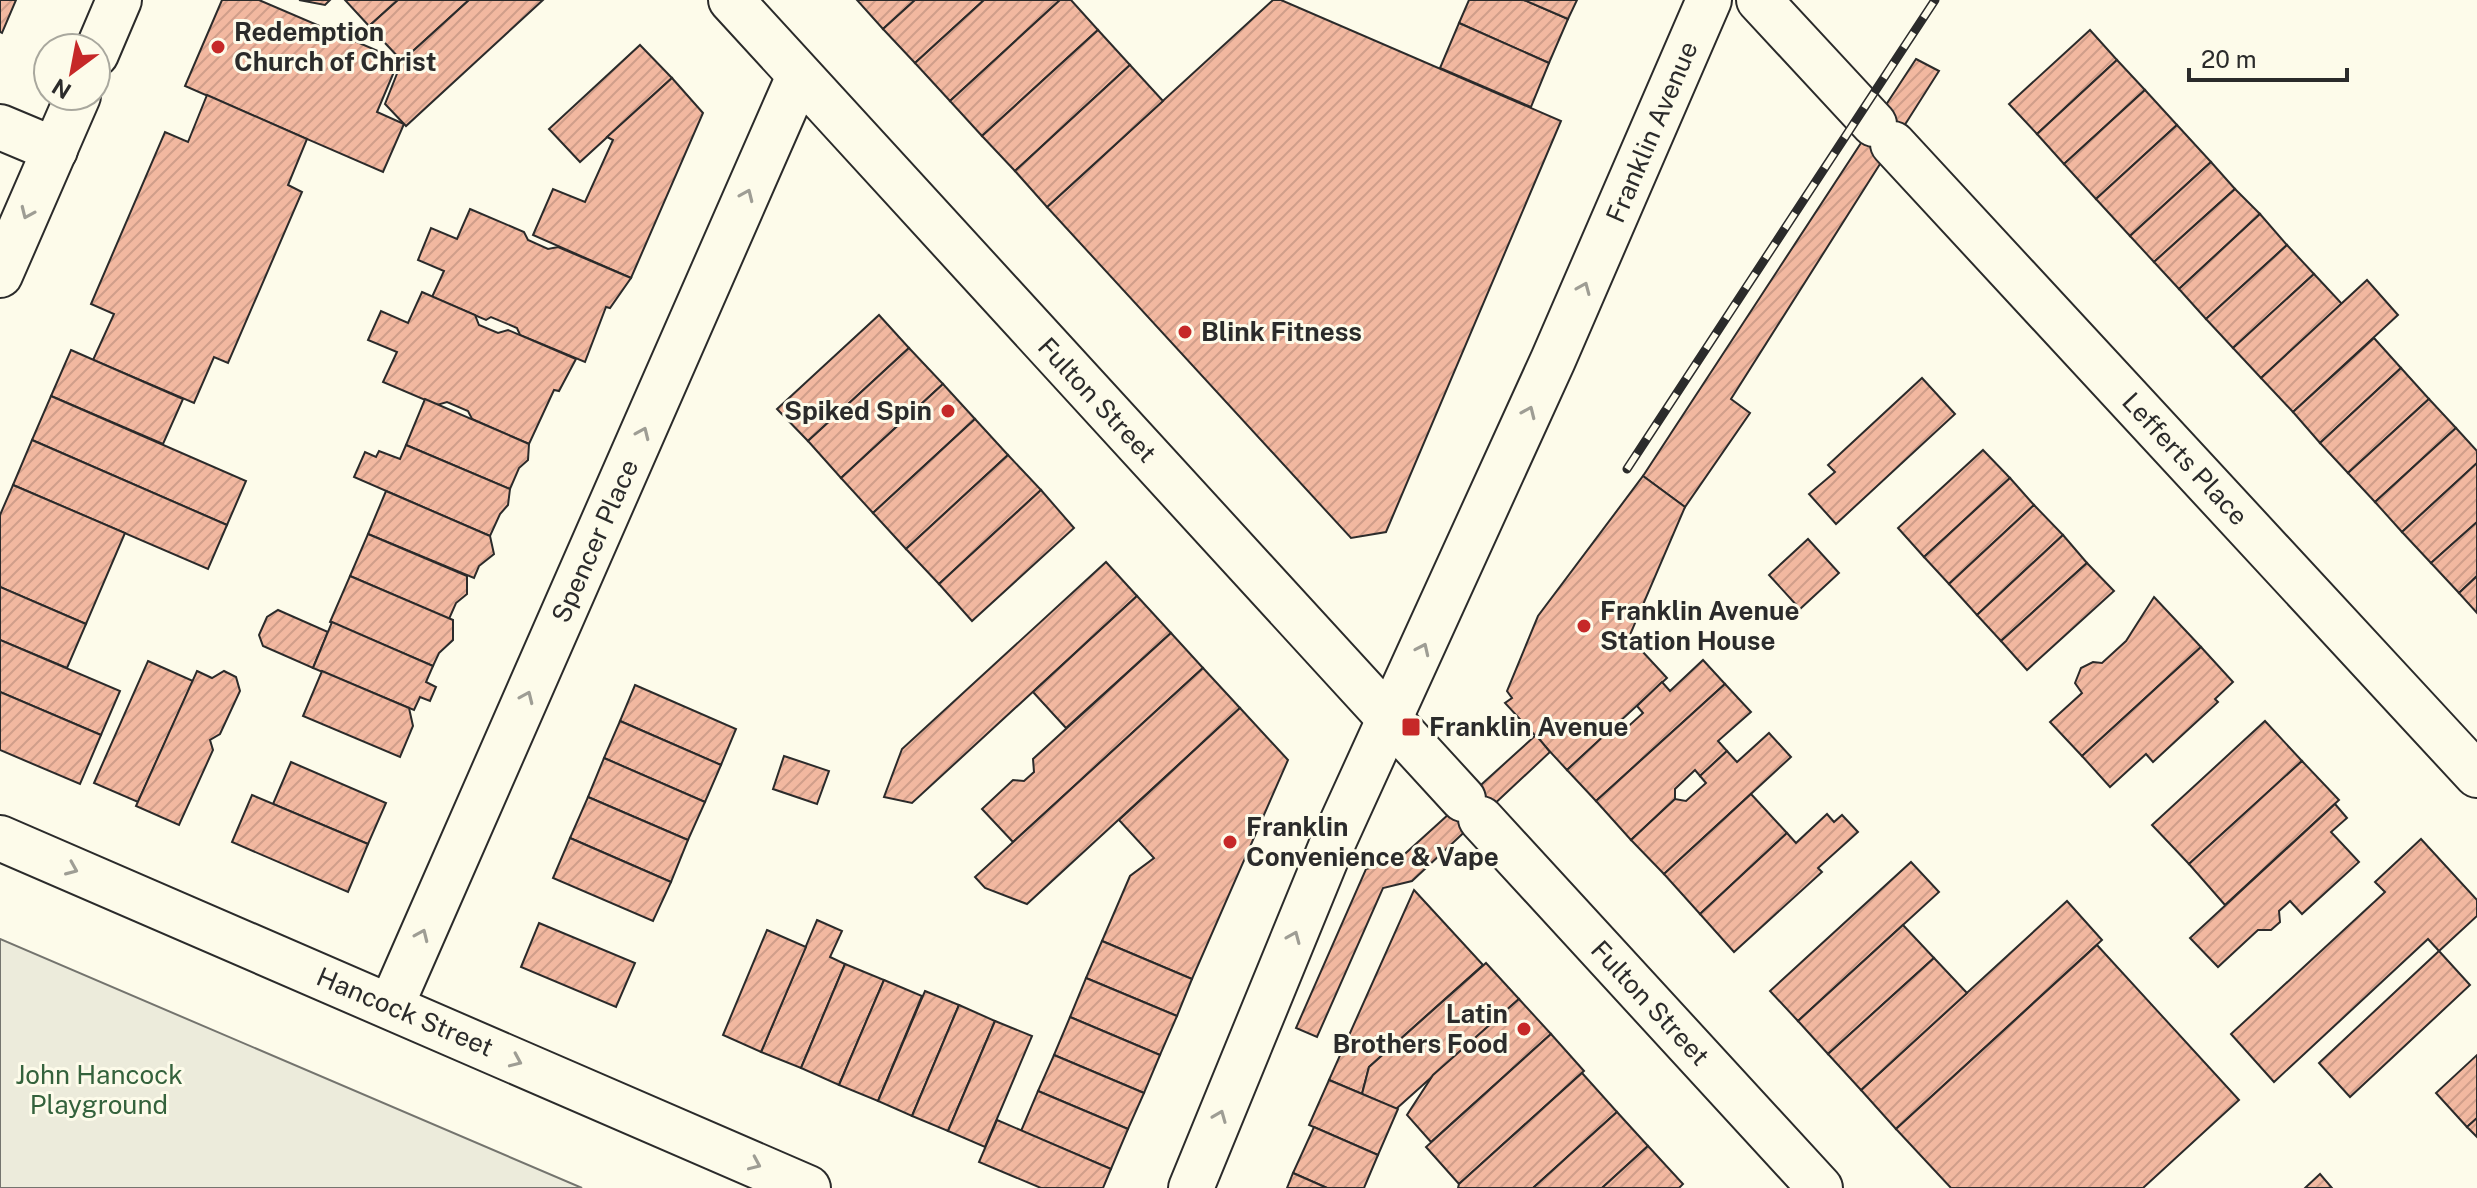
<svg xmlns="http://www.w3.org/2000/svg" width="2477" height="1188" font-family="'Public Sans',sans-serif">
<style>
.green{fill:#ecebdb;stroke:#74746e;stroke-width:2}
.building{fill:url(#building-hatch);stroke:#2b2b2b;stroke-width:2}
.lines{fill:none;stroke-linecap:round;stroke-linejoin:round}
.minor-casing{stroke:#2b2b2b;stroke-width:48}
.tertiary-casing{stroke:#2b2b2b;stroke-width:48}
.secondary-casing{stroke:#2b2b2b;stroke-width:48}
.minor{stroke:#fdfbea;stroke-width:44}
.tertiary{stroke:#fdfbea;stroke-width:44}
.secondary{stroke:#fdfbea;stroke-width:44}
.rail-casing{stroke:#2b2b2b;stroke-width:9}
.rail{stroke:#fdfbea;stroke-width:6;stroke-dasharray:18;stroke-linecap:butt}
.oneway{stroke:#9e9d94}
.poi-dot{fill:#c62828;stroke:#fdfbea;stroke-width:3}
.labels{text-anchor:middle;stroke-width:6;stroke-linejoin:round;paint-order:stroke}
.poi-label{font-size:26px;font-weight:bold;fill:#2b2b2b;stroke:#fdfbea;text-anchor:start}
.street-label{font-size:26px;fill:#2b2b2b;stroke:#fdfbea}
.park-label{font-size:26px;fill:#34623c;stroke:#fdfbea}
</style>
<defs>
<pattern id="building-hatch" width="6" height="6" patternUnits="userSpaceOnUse" patternTransform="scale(2)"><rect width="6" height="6" fill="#f2b8a0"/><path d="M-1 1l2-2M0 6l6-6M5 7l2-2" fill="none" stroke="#d09e8a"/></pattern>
</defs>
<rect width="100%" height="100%" fill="#fdfbea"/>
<path class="green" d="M0 939 582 1188H0Z"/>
<g class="building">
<path d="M0 0H16L2 33 0 32Z"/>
<path d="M222 0H259L399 60 377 112 404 124 383 172 185 86Z"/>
<path d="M299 0H330L325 5Z"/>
<path d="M345 0H398L369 26Z"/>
<path d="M398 0H469L402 61 369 26Z"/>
<path d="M469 0H543L406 126 385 104 402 61Z"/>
<path d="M857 0H915L883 29Z"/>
<path d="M915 0H984L915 63 883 29Z"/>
<path d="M984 0H1060L950 101 915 63Z"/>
<path d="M1060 0H1071L1098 30 982 136 950 101Z"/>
<path d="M1273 0H1281L1561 121 1386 532 1351 538 1047 207Z"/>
<path d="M1469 0H1524L1568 19 1549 63 1459 23Z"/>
<path d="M1524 0H1577L1568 19Z"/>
<path d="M1459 23 1549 63 1531 107 1440 68Z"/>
<path d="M1098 30 1130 65 1015 171 982 136Z"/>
<path d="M2090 30 2117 60 2037 134 2009 104Z"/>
<path d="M640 45 672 78 580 162 549 129Z"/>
<path d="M1916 59 1939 71 1731 399 1750 413 1685 507 1643 476Z"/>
<path d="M2117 60 2145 90 2064 164 2037 134Z"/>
<path d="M1130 65 1163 101 1047 207 1015 171Z"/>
<path d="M672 78 703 113 631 278 533 235 553 189 585 202 613 140 607 137Z"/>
<path d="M2145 90 2177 125 2096 199 2064 164Z"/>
<path d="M207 95 307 139 288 185 302 192 228 363 214 357 194 403 93 360 114 314 91 304 165 132 188 142Z"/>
<path d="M2177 125 2211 162 2130 236 2096 199Z"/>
<path d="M2211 162 2235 189 2154 262 2130 236Z"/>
<path d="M2235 189 2260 214 2179 289 2154 262Z"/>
<path d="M470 209 524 232 528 240 548 249 558 247 631 278 610 308 606 307 585 362 520 335 517 328 491 317 486 320 432 297 444 271 418 260 431 228 457 239Z"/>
<path d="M2260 214 2287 245 2206 319 2179 289Z"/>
<path d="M2287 245 2314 274 2233 348 2206 319Z"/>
<path d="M2314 274 2342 304 2261 378 2233 348Z"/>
<path d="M2367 280 2398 315 2293 412 2261 378Z"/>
<path d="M422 292 475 315 479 325 498 333 508 330 576 359 559 391 554 390 529 444 472 419 468 411 447 402 437 405 383 382 397 352 368 340 381 311 408 323Z"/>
<path d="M879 315 909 348 808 441 777 409Z"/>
<path d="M2374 338 2401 368 2320 443 2293 412Z"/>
<path d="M909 348 943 384 841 478 808 441Z"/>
<path d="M71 350 183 399 163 444 51 396Z"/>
<path d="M2401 368 2429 399 2348 473 2320 443Z"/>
<path d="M1922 378 1955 414 1836 524 1809 494 1835 472 1828 465Z"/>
<path d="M943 384 975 419 873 513 841 478Z"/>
<path d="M51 396 246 481 227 525 32 440Z"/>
<path d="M425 399 529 444 528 460 519 468 510 489 406 445Z"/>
<path d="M2429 399 2456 428 2375 502 2348 473Z"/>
<path d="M975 419 1008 455 906 549 873 513Z"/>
<path d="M2456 428 2477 451V463L2402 532 2375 502Z"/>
<path d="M32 440 227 525 208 569 13 485Z"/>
<path d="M406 445 510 489 508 505 500 514 490 536 354 477 365 452 376 457 379 451 400 459Z"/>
<path d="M1983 450 2010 478 1924 557 1898 528Z"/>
<path d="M1008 455 1041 490 939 584 906 549Z"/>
<path d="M2477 463V522L2431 563 2402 532Z"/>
<path d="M1643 476 1685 507 1629 637 1667 678 1567 770 1505 703 1512 698 1507 691 1538 616Z"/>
<path d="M2010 478 2034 505 1949 584 1924 557Z"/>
<path d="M13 485 125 533 86 624 0 587V515Z"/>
<path d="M1041 490 1074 528 972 621 939 584Z"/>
<path d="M386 491 490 536 494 554 479 566 474 578 368 534Z"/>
<path d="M2034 505 2063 535 1977 615 1949 584Z"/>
<path d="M2477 522V576L2459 593 2431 563Z"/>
<path d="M368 534 467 576V594L456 603 449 619 350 576Z"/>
<path d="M2063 535 2087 563 2001 641 1977 615Z"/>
<path d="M1808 539 1839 573 1800 609 1769 575Z"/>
<path d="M1106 562 1137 596 912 803 884 797 902 749Z"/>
<path d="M2087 563 2114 591 2027 670 2001 641Z"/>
<path d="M350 576 453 620V640L439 653 433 666 330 622Z"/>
<path d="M2477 576V613L2459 593Z"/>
<path d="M0 587 86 624 67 668 0 640Z"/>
<path d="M1137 596 1171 633 1066 728 1033 692Z"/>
<path d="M2154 597 2201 647 2082 756 2050 722 2082 693 2075 683 2081 668 2093 662 2102 663 2126 641Z"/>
<path d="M278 610 328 632 313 668 263 646 259 635 267 617Z"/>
<path d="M332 622 433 666 426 682 436 687 430 701 420 697 414 710 313 668Z"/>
<path d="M1171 633 1203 668 1013 842 982 809 1013 780 1024 781 1034 772 1033 759Z"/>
<path d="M0 640 120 691 101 735 0 692Z"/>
<path d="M2201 647 2233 682 2215 699 2218 702 2153 762 2146 754 2110 787 2082 756Z"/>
<path d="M1703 660 1725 684 1596 801 1567 770 1610 730 1621 733 1643 713 1637 706 1662 682 1670 691Z"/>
<path d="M148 661 193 681 138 802 94 783Z"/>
<path d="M1203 668 1240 708 1027 904 985 888 975 877Z"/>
<path d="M197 671 212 678 224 671 236 677 240 691 220 734 210 740 213 750 179 825 136 806Z"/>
<path d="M322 671 409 708 413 726 400 757 303 716Z"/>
<path d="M1725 684 1751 712 1718 741 1727 751 1700 776 1695 770 1675 789V799L1631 840 1596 801Z"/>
<path d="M635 685 736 729 721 765 620 721Z"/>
<path d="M0 692 101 735 80 784 0 750Z"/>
<path d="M1240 708 1288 760 1192 979 1102 941 1130 876 1154 858 1119 820Z"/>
<path d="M620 721 721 765 705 802 604 758Z"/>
<path d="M2265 721 2302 761 2189 864 2152 825Z"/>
<path d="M1769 733 1791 757 1664 874 1631 840 1675 799 1686 801 1706 783 1700 776 1727 751 1737 762Z"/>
<path d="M1536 735 1550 752 1412 881 1383 888 1317 1037 1296 1028 1366 869 1397 861Z"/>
<path d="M784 756 829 771 817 804 773 789Z"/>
<path d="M604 758 705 802 688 840 588 797Z"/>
<path d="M2302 761 2339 800 2225 905 2189 864Z"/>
<path d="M291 762 386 803 368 844 273 804Z"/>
<path d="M1751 794 1787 833 1700 914 1664 874Z"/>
<path d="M252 795 368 844 348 892 232 842Z"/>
<path d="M588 797 688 840 671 882 570 838Z"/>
<path d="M2335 804 2347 818 2331 832 2359 862 2302 914 2290 901 2279 911 2280 922 2271 930H2258L2218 967 2190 938Z"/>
<path d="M1827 814 1834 822 1842 815 1858 832 1818 868 1822 872 1734 952 1700 914 1787 833 1796 843Z"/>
<path d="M570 838 671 882 653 921 553 878Z"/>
<path d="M2421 839 2477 900V916L2439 951 2428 939 2274 1082 2231 1034 2385 892 2375 882Z"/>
<path d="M1911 862 1939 892 1798 1021 1770 991Z"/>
<path d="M1414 890 1483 965 1369 1067 1362 1094 1329 1080Z"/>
<path d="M2067 901 2102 940 1896 1129 1861 1090Z"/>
<path d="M817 920 842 931 830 957 845 964 801 1068 761 1052Z"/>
<path d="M539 923 635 963 616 1007 521 967Z"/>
<path d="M1903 925 1934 958 1828 1054 1798 1021Z"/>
<path d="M767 930 806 947 761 1052 723 1035Z"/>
<path d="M1102 941 1192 979 1177 1016 1086 978Z"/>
<path d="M2097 945 2239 1100 2143 1188H1951L1896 1129Z"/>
<path d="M2439 951 2470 985 2350 1097 2319 1063Z"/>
<path d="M1934 958 1967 993 1861 1090 1828 1054Z"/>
<path d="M1486 963 1519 999 1396 1109 1362 1094 1369 1067Z"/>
<path d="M845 964 884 980 839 1085 801 1068Z"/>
<path d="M1086 978 1177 1016 1160 1055 1070 1017Z"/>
<path d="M884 980 922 996 878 1101 839 1085Z"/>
<path d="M925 991 959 1005 912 1116 878 1101Z"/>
<path d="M1519 999 1551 1034 1431 1142 1407 1115 1433 1075Z"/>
<path d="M959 1005 995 1021 948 1131 912 1116Z"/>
<path d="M1070 1017 1160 1055 1144 1093 1054 1055Z"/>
<path d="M995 1021 1032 1036 985 1147 948 1131Z"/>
<path d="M1551 1034 1584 1071 1459 1184 1426 1147Z"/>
<path d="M1054 1055 1144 1093 1128 1129 1038 1091Z"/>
<path d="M2477 1055V1118L2467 1127 2436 1093Z"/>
<path d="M1582 1073 1617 1112 1533 1188H1458L1459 1184Z"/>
<path d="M1329 1080 1398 1109 1378 1155 1309 1125Z"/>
<path d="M1038 1091 1128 1129 1111 1169 1021 1131Z"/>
<path d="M1617 1112 1648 1146 1602 1188H1533Z"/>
<path d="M2477 1118V1137L2467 1127Z"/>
<path d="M997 1120 1111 1169 1103 1188H1041L979 1162Z"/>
<path d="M1314 1127 1378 1155 1364 1188H1327L1293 1173Z"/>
<path d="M1648 1146 1683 1184 1679 1188H1602Z"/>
<path d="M1293 1173 1327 1188H1287Z"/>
<path d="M2320 1174 2332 1188H2305Z"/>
</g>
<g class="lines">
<g class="minor-casing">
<g id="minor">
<path d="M1759 0 1874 124"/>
<path d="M0 127 55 150"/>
<path d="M1893 144 2477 775"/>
<path d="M0 838 808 1188"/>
<path d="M391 1006 799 76"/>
</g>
</g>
<g class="tertiary-casing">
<path id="tertiary" d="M1191 1188 1330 849 1553 360 1709 0"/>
</g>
<g class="secondary-casing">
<g id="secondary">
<path d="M731 0 1463 799"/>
<path d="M96 54 119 0"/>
<path d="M0 275 78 96"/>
<path d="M1481 819 1820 1188"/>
</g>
</g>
<use href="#minor" class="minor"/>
<use href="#tertiary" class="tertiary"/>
<use href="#secondary" class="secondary"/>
<g class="rail-casing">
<path id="rail" d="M1627 469 1935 0"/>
</g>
<use href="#rail" class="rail"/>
</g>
<defs><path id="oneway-chevron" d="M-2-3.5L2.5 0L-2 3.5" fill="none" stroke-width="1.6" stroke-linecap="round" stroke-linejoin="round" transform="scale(2)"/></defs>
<g class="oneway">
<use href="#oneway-chevron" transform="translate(747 195) rotate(-66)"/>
<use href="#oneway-chevron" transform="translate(27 213) rotate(114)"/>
<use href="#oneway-chevron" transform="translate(1584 288) rotate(-67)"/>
<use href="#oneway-chevron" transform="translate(1529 412) rotate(-66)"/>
<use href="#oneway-chevron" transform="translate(643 433) rotate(-66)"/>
<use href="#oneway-chevron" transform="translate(1423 649) rotate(-65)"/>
<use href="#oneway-chevron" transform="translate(527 697) rotate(-66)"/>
<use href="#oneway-chevron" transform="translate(72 869) rotate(23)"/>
<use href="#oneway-chevron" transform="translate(422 935) rotate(-66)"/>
<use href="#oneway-chevron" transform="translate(1294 937) rotate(-67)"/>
<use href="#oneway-chevron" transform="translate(516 1061) rotate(24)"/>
<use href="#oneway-chevron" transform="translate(1220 1116) rotate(-68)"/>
<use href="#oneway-chevron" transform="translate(755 1164) rotate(24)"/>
</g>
<g class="poi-dot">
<circle cx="218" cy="47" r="8"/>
<circle cx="1185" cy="332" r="8"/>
<circle cx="948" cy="411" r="8"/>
<circle cx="1584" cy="626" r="8"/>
<rect x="1401" y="717" width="20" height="20" rx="4"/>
<circle cx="1230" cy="842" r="8"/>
<circle cx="1524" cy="1029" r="8"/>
</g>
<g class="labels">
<g class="poi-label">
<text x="234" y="41">Redemption<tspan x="234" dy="30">Church of Christ</tspan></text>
<text x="1201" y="341">Blink Fitness</text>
<text x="932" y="420" text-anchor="end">Spiked Spin</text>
<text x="1600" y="620">Franklin Avenue<tspan x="1600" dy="30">Station House</tspan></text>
<text x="1429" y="736">Franklin Avenue</text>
<text x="1246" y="836">Franklin<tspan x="1246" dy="30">Convenience &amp; Vape</tspan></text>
<text x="1508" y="1023" text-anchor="end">Latin<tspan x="1508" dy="30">Brothers Food</tspan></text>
</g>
<g class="street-label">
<text transform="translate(1652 132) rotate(-67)" y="9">Franklin Avenue</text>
<text transform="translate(1097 400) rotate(47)" y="9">Fulton Street</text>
<text transform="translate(2185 459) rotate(47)" y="9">Lefferts Place</text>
<text transform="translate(595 541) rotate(-66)" y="9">Spencer Place</text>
<text transform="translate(1650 1003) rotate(47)" y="9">Fulton Street</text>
<text transform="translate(405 1012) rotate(23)" y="9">Hancock Street</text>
</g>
<g class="park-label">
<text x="99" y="1084">John Hancock<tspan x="99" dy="30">Playground</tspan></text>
</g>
</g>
<g transform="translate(72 72) rotate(212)"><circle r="38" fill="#fdfbea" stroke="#a9a89e" stroke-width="2"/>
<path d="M0-6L14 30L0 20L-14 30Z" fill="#c62828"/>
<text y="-12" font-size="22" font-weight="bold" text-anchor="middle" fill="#2b2b2b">N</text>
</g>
<path d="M2189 68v12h158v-12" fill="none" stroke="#2b2b2b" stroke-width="4"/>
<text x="2201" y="68" font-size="24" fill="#2b2b2b" stroke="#fdfbea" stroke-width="6" paint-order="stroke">20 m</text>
</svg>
